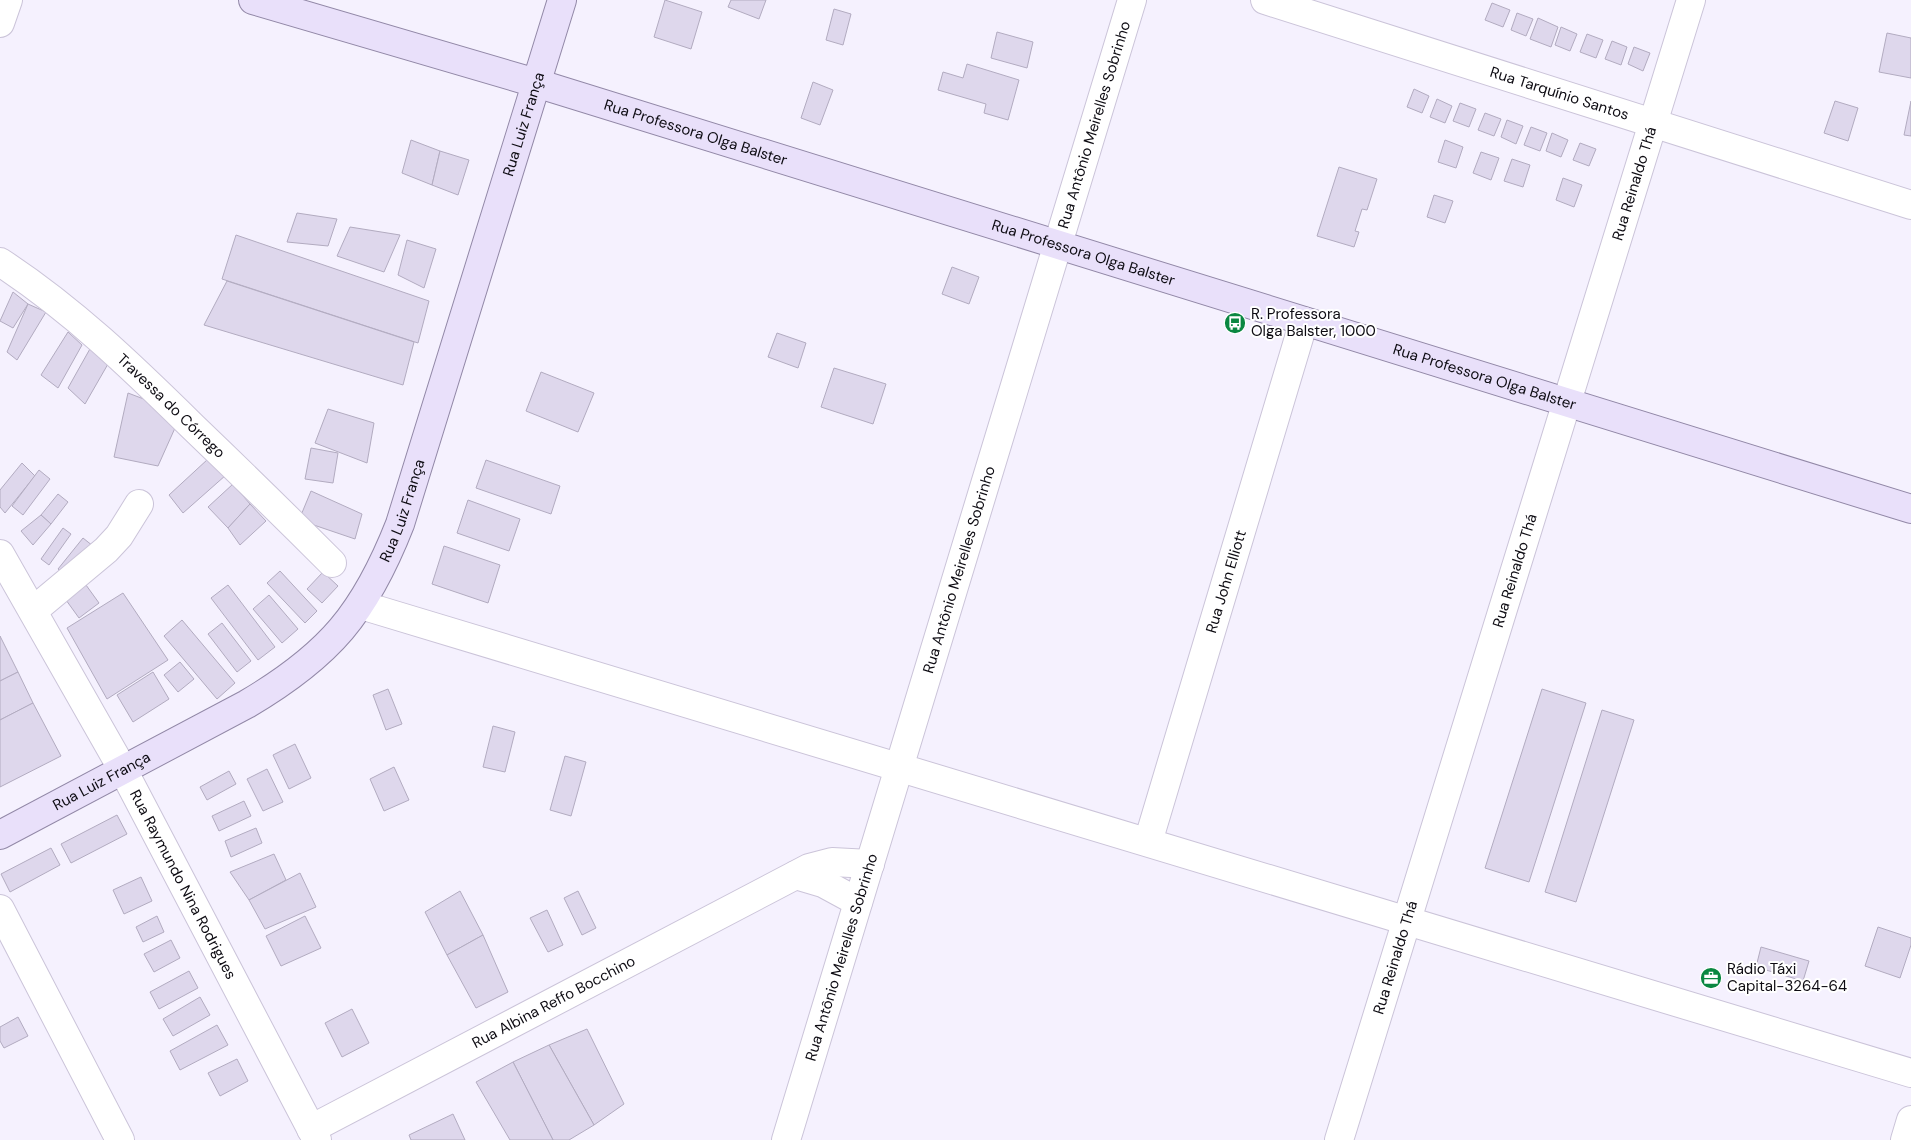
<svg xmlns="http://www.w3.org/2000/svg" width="1911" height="1140" font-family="'DM Sans',sans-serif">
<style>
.building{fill:#ded7ec;stroke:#b2abc0}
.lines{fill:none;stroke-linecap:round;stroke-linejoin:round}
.minor-casing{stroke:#cbc4d9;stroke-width:30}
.major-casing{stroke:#9288a7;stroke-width:30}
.minor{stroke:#fff;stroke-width:28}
.major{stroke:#e9e0fa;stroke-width:28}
.labels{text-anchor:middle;stroke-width:4;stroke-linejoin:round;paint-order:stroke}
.street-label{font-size:15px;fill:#0d0b12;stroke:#fff}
.poi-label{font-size:15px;fill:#0d0b12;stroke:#fff;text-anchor:start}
</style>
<rect width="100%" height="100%" fill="#f5f1fe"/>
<g class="building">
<path d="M665 0 702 12 691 49 654 37Z"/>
<path d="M731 0H766L759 19 728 7Z"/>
<path d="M1492 3 1510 10 1503 27 1485 20Z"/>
<path d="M834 9 851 14 843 45 826 40Z"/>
<path d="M1517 13 1533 19 1526 36 1511 30Z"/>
<path d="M1538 18 1558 27 1551 47 1530 39Z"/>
<path d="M1561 27 1577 34 1570 51 1555 45Z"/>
<path d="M997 32 1033 42 1027 68 991 58Z"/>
<path d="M1887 33 1911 38V78L1879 72Z"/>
<path d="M1587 34 1603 40 1596 58 1580 52Z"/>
<path d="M1612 41 1627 47 1621 65 1605 59Z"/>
<path d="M1634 47 1650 53 1643 71 1628 64Z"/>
<path d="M967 64 1019 80 1008 120 984 113 986 104 938 90 943 72 963 78Z"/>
<path d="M813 82 833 90 820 125 801 118Z"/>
<path d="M1414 89 1429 96 1422 113 1407 107Z"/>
<path d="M1437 99 1452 106 1445 123 1430 117Z"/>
<path d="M1835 101 1858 108 1848 141 1824 133Z"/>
<path d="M1911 101V136L1904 135Z"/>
<path d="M1460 103 1476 109 1469 127 1453 121Z"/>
<path d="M1485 113 1501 119 1494 136 1478 130Z"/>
<path d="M1507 120 1523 126 1516 144 1501 137Z"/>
<path d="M1531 127 1547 133 1540 151 1524 145Z"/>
<path d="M1552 133 1568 140 1561 157 1546 151Z"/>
<path d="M411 140 440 151 432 185 402 173Z"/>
<path d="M1445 140 1463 147 1456 168 1438 162Z"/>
<path d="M1580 143 1596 149 1589 166 1573 160Z"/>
<path d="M440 151 469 160 458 195 432 185Z"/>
<path d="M1481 152 1499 158 1491 180 1473 173Z"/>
<path d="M1512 159 1530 165 1523 187 1504 181Z"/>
<path d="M1339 167 1377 179 1367 210 1362 209 1355 231 1359 232 1354 247 1317 236Z"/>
<path d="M1563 178 1582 185 1574 207 1556 200Z"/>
<path d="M1434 195 1453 201 1445 223 1427 217Z"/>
<path d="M297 213 337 219 328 246 287 242Z"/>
<path d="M350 227 400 235 384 272 337 256Z"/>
<path d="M236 235 429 301 418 343 222 279Z"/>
<path d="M407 240 436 249 424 288 398 275Z"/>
<path d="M952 267 979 277 969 304 942 294Z"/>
<path d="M227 281 414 342 403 385 204 325Z"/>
<path d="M13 292 28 304 13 328 0 321Z"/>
<path d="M28 304 46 312 17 360 7 352Z"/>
<path d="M68 332 82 345 58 388 41 375Z"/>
<path d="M777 333 806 343 798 368 768 357Z"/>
<path d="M91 347 108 364 85 404 68 388Z"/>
<path d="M834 368 886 384 873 424 821 407Z"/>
<path d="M541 372 594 393 578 432 526 411Z"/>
<path d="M128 393 149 401 175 428 158 466 114 457Z"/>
<path d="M328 409 374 423 367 463 315 443Z"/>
<path d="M311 448 338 453 333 483 305 479Z"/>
<path d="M208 459 226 475 183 513 169 495Z"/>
<path d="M486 460 560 486 551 514 476 488Z"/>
<path d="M22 463 35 476 5 513 0 507V490Z"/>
<path d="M39 470 50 479 23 515 12 506Z"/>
<path d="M233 484 250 504 228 528 208 507Z"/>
<path d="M311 491 362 514 355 539 299 520Z"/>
<path d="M58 494 68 502 51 524 41 515Z"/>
<path d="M468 500 520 519 509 551 457 533Z"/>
<path d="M250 504 266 521 240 545 228 528Z"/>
<path d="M41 515 51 524 33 545 21 531Z"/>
<path d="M63 528 71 534 49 565 41 559Z"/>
<path d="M83 538 93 546 68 577 58 569Z"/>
<path d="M444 546 500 565 488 603 432 584Z"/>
<path d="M280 571 317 611 305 623 267 583Z"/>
<path d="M323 572 338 586 322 603 307 589Z"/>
<path d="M86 585 99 603 79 618 66 600Z"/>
<path d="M228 585 275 647 258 660 211 598Z"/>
<path d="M123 593 168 660 107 699 67 628Z"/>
<path d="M269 595 298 629 282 643 253 609Z"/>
<path d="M182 620 235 683 217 699 164 636Z"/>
<path d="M222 623 251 661 237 672 208 634Z"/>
<path d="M0 636 18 672 0 681Z"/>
<path d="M180 662 194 679 178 692 164 675Z"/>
<path d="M18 672 33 703 0 720V681Z"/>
<path d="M153 672 169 699 133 722 117 695Z"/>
<path d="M388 689 402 724 386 730 373 695Z"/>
<path d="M1542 689 1586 703 1529 882 1485 868Z"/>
<path d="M33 703 61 756 0 787V720Z"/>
<path d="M1602 710 1634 720 1576 902 1545 892Z"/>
<path d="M493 726 515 732 505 772 483 767Z"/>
<path d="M295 744 311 778 289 789 273 755Z"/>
<path d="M565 756 586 762 571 816 550 810Z"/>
<path d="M394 767 409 800 384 811 370 779Z"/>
<path d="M267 769 283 802 263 811 247 779Z"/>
<path d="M229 771 236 784 207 800 200 787Z"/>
<path d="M244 801 251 816 219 831 212 816Z"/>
<path d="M117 815 127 834 71 863 61 844Z"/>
<path d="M256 828 262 843 231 857 225 841Z"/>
<path d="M51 848 60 865 10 892 1 874Z"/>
<path d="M274 854 286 880 249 900 230 872Z"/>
<path d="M300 873 316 907 265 929 249 900Z"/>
<path d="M141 877 152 901 124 914 113 890Z"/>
<path d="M460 891 483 935 447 955 425 912Z"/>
<path d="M578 891 596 928 582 935 564 898Z"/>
<path d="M547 910 563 945 548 952 530 918Z"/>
<path d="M157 916 164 932 143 942 136 927Z"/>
<path d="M305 916 321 948 281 966 266 936Z"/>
<path d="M1878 927 1911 938V945L1900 978 1865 966Z"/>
<path d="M483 935 508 992 476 1008 447 955Z"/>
<path d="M171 940 180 958 154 972 144 954Z"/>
<path d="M1761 947 1809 961 1803 981 1756 967Z"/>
<path d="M189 971 198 988 159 1009 150 992Z"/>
<path d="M200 997 210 1015 173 1036 163 1019Z"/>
<path d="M352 1009 369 1043 342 1057 325 1023Z"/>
<path d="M18 1017 28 1036 4 1048 0 1041V1027Z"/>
<path d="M217 1025 228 1045 180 1070 170 1051Z"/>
<path d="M587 1029 624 1104 594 1125 549 1045Z"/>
<path d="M549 1045 594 1125 569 1140H553L513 1062Z"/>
<path d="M237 1059 248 1081 220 1096 208 1073Z"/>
<path d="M513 1062 553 1140H510L476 1082Z"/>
<path d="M453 1114 465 1140H411L409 1135Z"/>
</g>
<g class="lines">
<g class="minor-casing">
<g id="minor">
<path id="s1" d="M1265 0 1911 205"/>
<path d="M0 23 8 0"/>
<path id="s2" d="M0 262C72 309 132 367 193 427 240 472 286 517 332 563"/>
<path id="s3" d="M0 554 123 770 317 1140"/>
<path d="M361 605 1911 1073"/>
<path d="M34 610 106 550 119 536 139 504"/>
<path id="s4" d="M1148 842 1304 321"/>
<path d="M796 875 823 883 858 902"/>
<path d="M0 909 120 1140"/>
<path id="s5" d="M311 1129 809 868 832 862 870 864"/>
<path id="s6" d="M786 1140 1132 0"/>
<path id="s7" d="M1339 1140 1691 0"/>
<path d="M1905 1140 1911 1120"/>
</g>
</g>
<g class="major-casing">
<g id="major">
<path id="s8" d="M253 0 536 83 1911 509"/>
<path id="s9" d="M0 835 247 704C330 655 365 613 400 524L562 0"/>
</g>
</g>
<use href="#minor" class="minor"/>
<use href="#major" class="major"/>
</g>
<defs>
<g id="bus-disc" transform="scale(1.125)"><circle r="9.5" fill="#0a8741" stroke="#fff"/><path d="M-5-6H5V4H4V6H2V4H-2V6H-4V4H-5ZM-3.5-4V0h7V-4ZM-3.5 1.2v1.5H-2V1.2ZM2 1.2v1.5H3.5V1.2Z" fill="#fff"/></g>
<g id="office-disc" transform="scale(1.125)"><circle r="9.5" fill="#0a8741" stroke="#fff"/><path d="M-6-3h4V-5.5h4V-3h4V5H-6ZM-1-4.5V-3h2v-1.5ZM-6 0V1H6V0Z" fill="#fff"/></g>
</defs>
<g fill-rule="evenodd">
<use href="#bus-disc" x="1235" y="323"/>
<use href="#office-disc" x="1711" y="978"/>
</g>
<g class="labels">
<g class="street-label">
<text dy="5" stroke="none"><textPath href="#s1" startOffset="309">Rua Tarquínio Santos</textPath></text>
<text dy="5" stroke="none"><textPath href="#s9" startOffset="940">Rua Luiz França</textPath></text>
<text dy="5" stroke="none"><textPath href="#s6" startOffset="1061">Rua Antônio Meirelles Sobrinho</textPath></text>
<text dy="5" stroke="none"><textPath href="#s8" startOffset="462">Rua Professora Olga Balster</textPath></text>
<text dy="5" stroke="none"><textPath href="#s7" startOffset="1001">Rua Reinaldo Thá</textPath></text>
<text dy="5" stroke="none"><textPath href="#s8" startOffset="868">Rua Professora Olga Balster</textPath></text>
<text dy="5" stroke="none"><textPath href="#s8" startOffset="1288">Rua Professora Olga Balster</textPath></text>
<text dy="5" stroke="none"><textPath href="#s2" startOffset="224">Travessa do Córrego</textPath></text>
<text dy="5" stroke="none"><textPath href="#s9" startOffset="535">Rua Luiz França</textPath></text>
<text dy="5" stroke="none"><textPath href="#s6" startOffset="596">Rua Antônio Meirelles Sobrinho</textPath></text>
<text dy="5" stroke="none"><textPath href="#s7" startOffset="596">Rua Reinaldo Thá</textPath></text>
<text dy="5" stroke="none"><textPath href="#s4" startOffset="272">Rua John Elliott</textPath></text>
<text dy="5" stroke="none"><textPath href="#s9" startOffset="115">Rua Luiz França</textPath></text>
<text dy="5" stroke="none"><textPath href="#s3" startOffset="378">Rua Raymundo Nina Rodrigues</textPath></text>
<text dy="5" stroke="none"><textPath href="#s6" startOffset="191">Rua Antônio Meirelles Sobrinho</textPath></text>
<text dy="5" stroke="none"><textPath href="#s7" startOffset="191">Rua Reinaldo Thá</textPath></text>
<text dy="5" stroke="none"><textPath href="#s5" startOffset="274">Rua Albina Reffo Bocchino</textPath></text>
</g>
<g class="poi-label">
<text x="1251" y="319">R. Professora<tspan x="1251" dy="17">Olga Balster, 1000</tspan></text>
<text x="1727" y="974">Rádio Táxi<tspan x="1727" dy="17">Capital-3264-64</tspan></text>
</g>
</g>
</svg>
